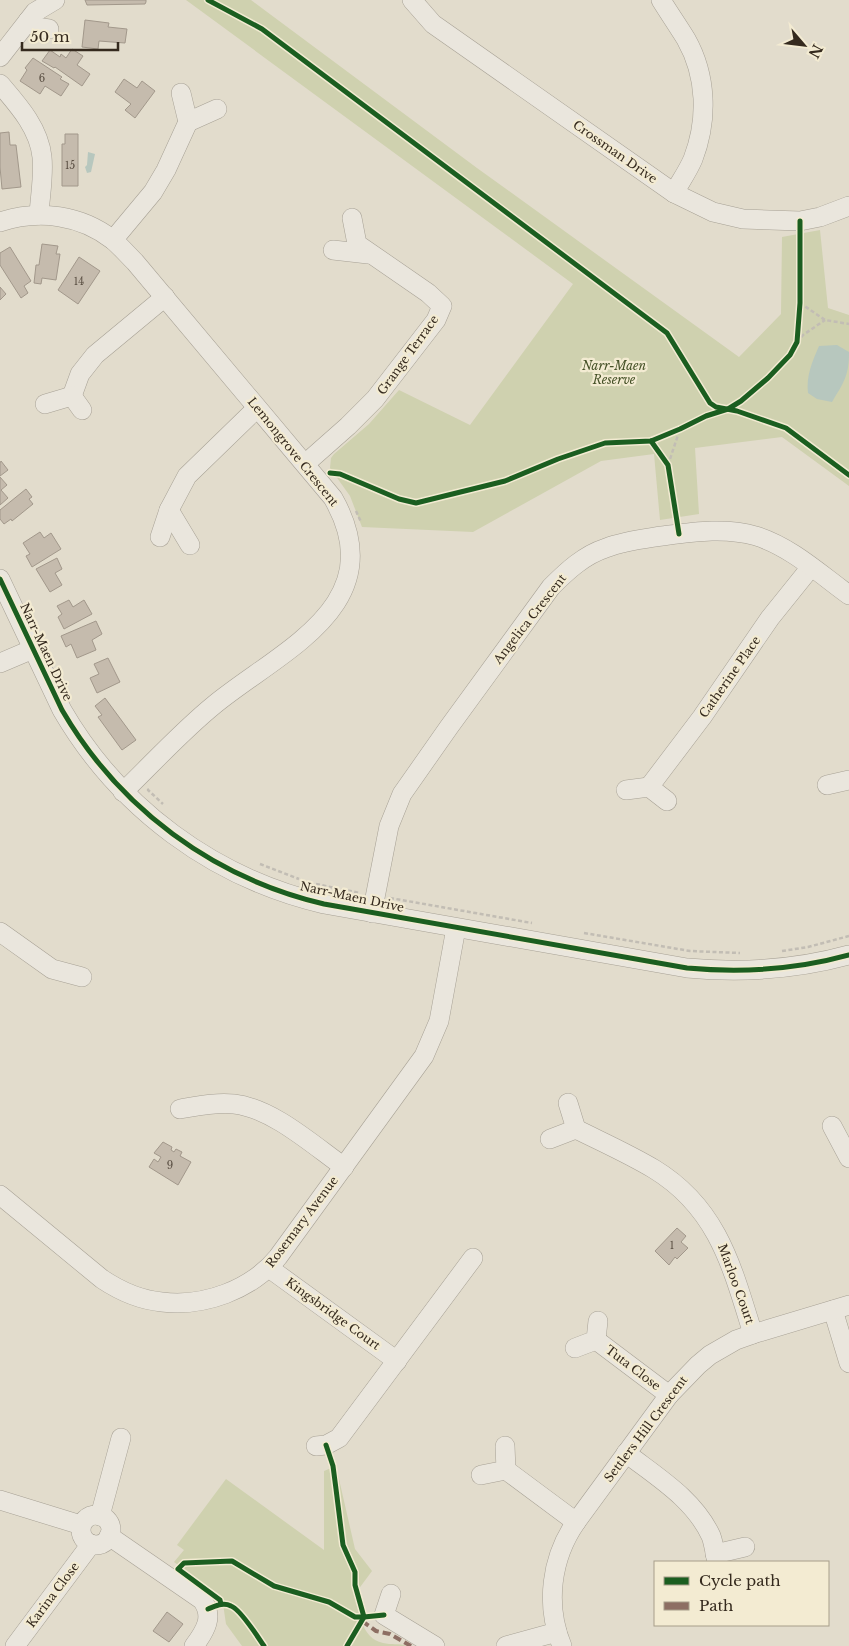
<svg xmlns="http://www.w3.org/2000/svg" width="849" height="1646" font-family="'Libre Baskerville',serif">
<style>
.green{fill:#cfd1af}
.water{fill:#b7c7be}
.building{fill:#c5bbad;stroke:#a2988b}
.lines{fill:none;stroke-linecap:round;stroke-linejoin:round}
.minor-casing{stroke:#a7a195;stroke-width:20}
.path{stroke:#c2bdb4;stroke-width:2.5;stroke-dasharray:4 2.5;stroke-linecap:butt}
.minor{stroke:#eae6dd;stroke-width:19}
.quiet{stroke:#8d6e63;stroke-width:4;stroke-dasharray:8 4;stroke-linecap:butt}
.cycleway-casing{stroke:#f3ebd2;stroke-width:8}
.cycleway{stroke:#1b5e20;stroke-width:5}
.labels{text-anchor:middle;stroke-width:4.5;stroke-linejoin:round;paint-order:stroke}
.number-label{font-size:10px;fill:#594e42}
.street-label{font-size:12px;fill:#352a1e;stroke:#f3ebd2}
.park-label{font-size:12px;font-style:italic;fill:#445026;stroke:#f3ebd2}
</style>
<rect width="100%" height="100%" fill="#e2dccc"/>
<g class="green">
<path d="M186 0H251L477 168 739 357 781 314 782 237 820 230 828 308 849 315V486L782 437 695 448 699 514 660 520 654 454 601 461 473 532 362 527 350 496 330 468 331 458 334 454 369 424 399 390 470 425 573 284Z"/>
<path d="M336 1466 355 1549 372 1571 355 1594C359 1612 361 1638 383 1643 391 1645 399 1643 407 1646H242L226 1624 222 1597 174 1562 184 1550 177 1545 226 1479 324 1550V1471Z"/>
</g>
<g class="water">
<path d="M88 152 95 154 91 172 87 173 85 167 87 165Z"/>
<path d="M837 345 849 352C849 376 844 382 832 402L817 399 808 393C806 376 812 362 819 346Z"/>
</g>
<g class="building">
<path d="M85 0H146V2L145 4 87 5Z"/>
<path d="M85 20 109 23 108 27 127 29 125 43 99 41 98 49 82 47Z"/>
<path d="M72 49 83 56 77 65 90 74 82 86 55 67 54 68 42 61 50 50 60 57 61 54 66 58Z"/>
<path d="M33 58 62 77 60 79 69 84 61 96 45 86 40 94 20 81 27 70 25 68Z"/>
<path d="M124 79 137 88 142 81 155 91 135 118 125 110 131 104 115 92Z"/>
<path d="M9 132 10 145H16L21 187 2 189 0 167V133Z"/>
<path d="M65 134H78V186H62V144H65Z"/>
<path d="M42 244 58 246 56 254H60L56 280 42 278 41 284 34 283 36 265H39Z"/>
<path d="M10 247 31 281 24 286 28 293 21 298 0 265V253Z"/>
<path d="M79 257 100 271 78 304 58 290Z"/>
<path d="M0 287 6 294 0 300Z"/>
<path d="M1 461 8 470 0 476V463Z"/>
<path d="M0 477 7 485 1 490 8 498 0 505Z"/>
<path d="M26 489 32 497 29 499 33 504 12 521 11 519 4 524 0 519V510Z"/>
<path d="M40 532 44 538 51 533 61 549 32 567 26 556 30 554 23 543Z"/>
<path d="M57 558 62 569 55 573 62 585 50 592 36 569Z"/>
<path d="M69 600 73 607 84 600 92 614 64 629 58 617 62 614 57 606Z"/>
<path d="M96 621 102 634 92 640 96 650 77 658 71 644 66 647 61 636Z"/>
<path d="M108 658 120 682 97 693 90 678 99 674 94 664Z"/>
<path d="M105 698 136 740 122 750 98 717 102 715 95 706Z"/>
<path d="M163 1142 172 1147 171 1150 174 1152 176 1149 182 1152 180 1156 191 1162 178 1185 149 1167 154 1159 158 1162 161 1157 154 1153Z"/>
<path d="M677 1228 686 1236 681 1242 688 1248 677 1259 675 1257 669 1265 655 1251Z"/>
<path d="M167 1612 183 1624 169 1642 153 1631Z"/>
</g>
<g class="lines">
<g class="minor-casing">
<g id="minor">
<path d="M412 0 433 24 674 193 713 212 743 219 800 221 820 217 849 206"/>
<path d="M661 0C669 13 678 26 686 39 707 76 708 120 693 159 688 171 680 182 674 193"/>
<path d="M28 21 36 27 49 29"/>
<path d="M0 57 35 12 55 0"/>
<path d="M0 84C18 105 39 128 42 157 44 176 40 196 39 215"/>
<path d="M181 93 188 122 217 109"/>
<path d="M0 222C39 209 81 215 113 240 121 247 128 255 135 262L333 498C394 605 281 650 214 705 182 731 153 763 123 792"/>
<path d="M113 240 153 192 166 170 188 122"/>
<path d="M333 250 368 254"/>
<path d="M72 396 80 374 95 355 165 297"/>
<path d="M45 404 72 396 82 410"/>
<path d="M305 464 348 426 375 399 436 320 442 306 428 293 357 244 352 218"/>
<path d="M169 510 190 545"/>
<path d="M160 537 169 510 187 476 257 408"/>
<path d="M0 579 62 710C119 808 213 878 324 904L687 968C742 973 795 970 849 955"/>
<path d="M0 663 33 649"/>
<path d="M827 785 849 780"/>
<path d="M649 787 702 717 770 618 811 567"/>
<path d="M626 790 649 787 667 801"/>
<path d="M372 913 389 826 402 794 449 727 551 587C567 571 584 555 606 548 624 541 643 539 662 536 693 532 725 527 756 536 791 547 820 574 849 595"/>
<path d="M0 932 52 969 82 977"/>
<path d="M180 1109C198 1106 216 1102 234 1104 272 1108 313 1145 344 1167"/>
<path d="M832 1126 849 1158"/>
<path d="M576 1129C602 1142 629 1154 654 1169 718 1208 732 1267 753 1334"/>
<path d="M550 1139 576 1129 568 1103"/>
<path d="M0 1195 102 1279C120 1291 140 1300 162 1302 204 1307 251 1290 278 1257L424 1056 439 1021 456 928"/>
<path d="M269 1268 397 1361"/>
<path d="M833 1310 849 1363"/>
<path d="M596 1340 669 1395"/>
<path d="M575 1348 596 1340 598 1321"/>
<path d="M316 1446 326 1445 339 1438 473 1258"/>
<path d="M626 1453C657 1477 694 1499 711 1536 714 1544 715 1554 717 1562"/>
<path d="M506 1470 576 1522"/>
<path d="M481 1475 506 1470 505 1446"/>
<path d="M0 1500 81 1525"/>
<circle cx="96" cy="1530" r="15"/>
<path d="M100 1516 121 1438"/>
<path d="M109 1536 202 1600C214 1616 206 1630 194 1646"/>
<path d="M715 1554 745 1547"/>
<path d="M391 1594 384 1615 435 1646"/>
<path d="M15 1646 91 1544"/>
<path d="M506 1646 557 1632"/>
<path d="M562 1646C545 1605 551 1558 576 1522L669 1395 698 1365 710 1355 736 1340 753 1334 849 1305"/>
</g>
</g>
<g class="path">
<path d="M208 0 262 29 667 333 710 403 716 407 737 411 786 428 849 475"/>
<path d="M800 303 825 320 849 324"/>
<path d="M797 342 803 335 825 320"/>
<path d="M651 441 668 465 677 520"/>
<path d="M668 465 680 429"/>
<path d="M332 473 340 474 399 499 416 503 505 481 558 459 605 443 651 441 680 429 706 416 728 409 741 401 768 378 790 355 797 342 800 303V235"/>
<path d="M356 511 361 522"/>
<path d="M149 789 148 790 163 804"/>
<path d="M260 864 299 879"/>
<path d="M316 884 360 893"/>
<path d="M390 898 532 923"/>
<path d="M584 933 690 951 740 953"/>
<path d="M782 951 808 947 849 936"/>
<path d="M330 1459 336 1489 343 1545 355 1572V1585L364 1617 347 1646"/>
<path d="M181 1567 184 1563 232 1561 274 1586 329 1602 355 1617 370 1616"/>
<path d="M220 1604 233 1606 253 1630 264 1646"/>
</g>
<use href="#minor" class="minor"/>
<path class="quiet" d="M362 1621 376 1631 390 1634 411 1646"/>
<g class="cycleway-casing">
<g id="cycleway">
<path d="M208 0 262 29 667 333 710 403 716 407 737 411 786 428 849 475"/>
<path d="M651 441 668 465 679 534"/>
<path d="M330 473 340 474 399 499 416 503 505 481 558 459 605 443 651 441 680 429 706 416 728 409 741 401 768 378 790 355 797 342 800 303V221"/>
<path d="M0 579 62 710C119 808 213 878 324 904L687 968C742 973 795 970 849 955"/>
<path d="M326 1445 333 1466 336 1489 343 1545 355 1572V1585L364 1617 347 1646"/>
<path d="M221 1604 220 1600 178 1569 184 1563 232 1561 274 1586 329 1602 355 1617H364L384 1615"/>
<path d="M208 1609C216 1606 223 1602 231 1606 240 1609 258 1637 264 1646"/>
</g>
</g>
<use href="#cycleway" class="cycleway"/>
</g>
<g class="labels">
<g class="number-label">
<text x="42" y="82">6</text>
<text x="70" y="169">15</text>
<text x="79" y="285">14</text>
<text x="170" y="1169">9</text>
<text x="672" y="1249">1</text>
</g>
<g class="street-label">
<text transform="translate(615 152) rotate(35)" y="4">Crossman Drive</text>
<text transform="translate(408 355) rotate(-54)" y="4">Grange Terrace</text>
<text transform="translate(293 452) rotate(51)" y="4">Lemongrove Crescent</text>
<text transform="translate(530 619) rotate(-52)" y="4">Angelica Crescent</text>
<text transform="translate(46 652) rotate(65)" y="4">Narr-Maen Drive</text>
<text transform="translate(730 677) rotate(-55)" y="4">Catherine Place</text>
<text transform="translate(352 897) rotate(12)" y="4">Narr-Maen Drive</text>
<text transform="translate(302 1222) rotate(-53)" y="4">Rosemary Avenue</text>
<text transform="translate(736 1284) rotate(70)" y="4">Marloo Court</text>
<text transform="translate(333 1314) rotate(36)" y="4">Kingsbridge Court</text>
<text transform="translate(633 1368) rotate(37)" y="4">Tuta Close</text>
<text transform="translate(646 1429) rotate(-53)" y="4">Settlers Hill Crescent</text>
<text transform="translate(53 1595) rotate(-53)" y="4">Karina Close</text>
</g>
<g class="park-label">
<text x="614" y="370">Narr-Maen<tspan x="614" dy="14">Reserve</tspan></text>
</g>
</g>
<rect x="654" y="1561" width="175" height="65" fill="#f3ebd2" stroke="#a79e8a"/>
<rect x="664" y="1577" width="25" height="8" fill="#1b5e20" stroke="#a79e8a"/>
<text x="699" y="1586" font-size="15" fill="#352a1e">Cycle path</text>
<rect x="664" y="1602" width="25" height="8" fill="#8d6e63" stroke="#a79e8a"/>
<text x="699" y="1611" font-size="15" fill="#352a1e">Path</text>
<g transform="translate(804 45) rotate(118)" stroke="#f3ebd2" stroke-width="4" paint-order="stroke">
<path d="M0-4L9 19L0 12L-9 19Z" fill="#352a1e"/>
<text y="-8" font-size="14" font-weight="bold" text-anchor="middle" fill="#352a1e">N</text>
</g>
<path d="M22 42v8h96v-8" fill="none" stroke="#352a1e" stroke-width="2.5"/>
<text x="30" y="42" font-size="15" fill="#352a1e" stroke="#f3ebd2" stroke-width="4" paint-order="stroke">50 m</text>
</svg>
